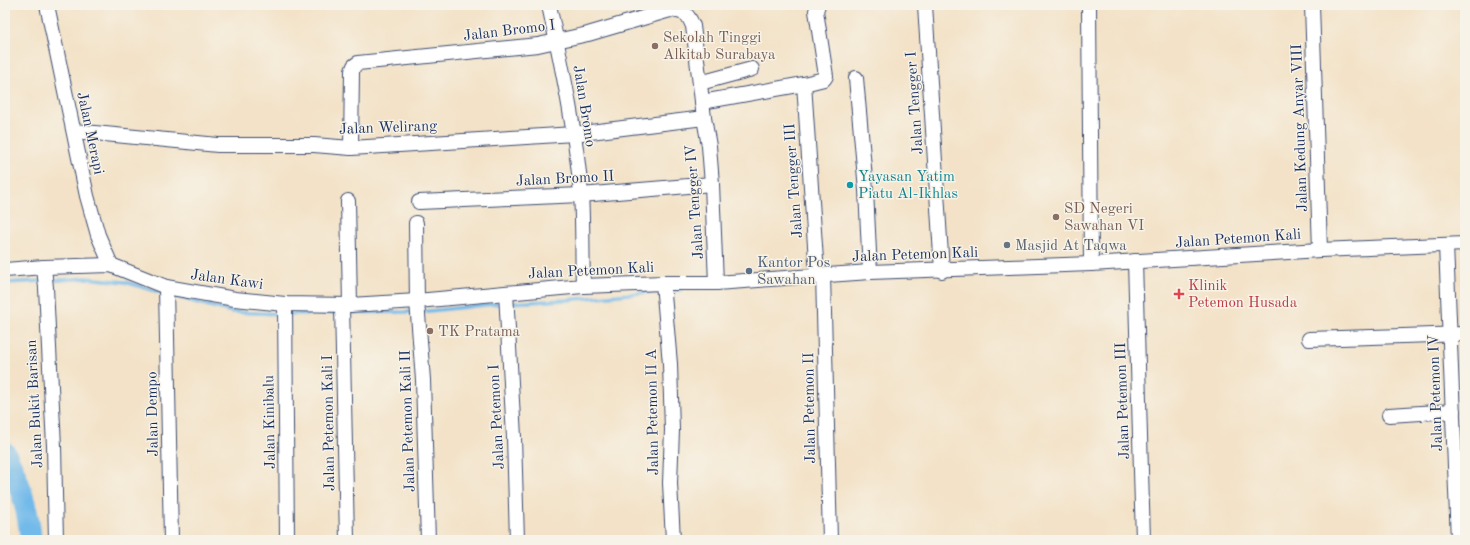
<svg xmlns="http://www.w3.org/2000/svg" width="1470" height="545" font-family="'Old Standard TT',serif">
<style>
.lines{fill:none;stroke-linecap:round;stroke-linejoin:round}
.stream{stroke:#72baea;stroke-width:3.5}
.river{stroke:#72baea;stroke-width:22}
.minor-casing{stroke:#3b4a6e;stroke-width:16}
.minor{stroke:#fff;stroke-width:14}
.education-dot{fill:#8d6e63;stroke:#f7f3e8;stroke-width:1.5}
.culture-dot{fill:#0f9aa8;stroke:#f7f3e8;stroke-width:1.5}
.worship-dot{fill:#6b7280;stroke:#f7f3e8;stroke-width:1.5}
.service-dot{fill:#5c6f8a;stroke:#f7f3e8;stroke-width:1.5}
.health-dot{fill:#e0444e;stroke:#f7f3e8;stroke-width:1.5}
.labels{text-anchor:middle;stroke-width:3;stroke-linejoin:round;paint-order:stroke}
.street-label{font-size:15px;fill:#1b2f5e;stroke:#f7f3e8}
.education-label{font-size:15px;fill:#785e54;stroke:#f7f3e8;text-anchor:start}
.culture-label{font-size:15px;fill:#0d838f;stroke:#f7f3e8;text-anchor:start}
.worship-label{font-size:15px;fill:#5b616d;stroke:#f7f3e8;text-anchor:start}
.service-label{font-size:15px;fill:#4e5e75;stroke:#f7f3e8;text-anchor:start}
.health-label{font-size:15px;fill:#be3a42;stroke:#f7f3e8;text-anchor:start}
</style>
<rect width="100%" height="100%" fill="#f7f3e8"/>
<filter id="ink" filterUnits="userSpaceOnUse"><feTurbulence type="fractalNoise" baseFrequency=".025" numOctaves="2"/><feDisplacementMap in="SourceGraphic" scale="8" xChannelSelector="R" yChannelSelector="G"/><feConvolveMatrix kernelMatrix="1 2 1 2 8 2 1 2 1" color-interpolation-filters="sRGB"/></filter>
<filter id="wash" filterUnits="userSpaceOnUse"><feTurbulence type="fractalNoise" baseFrequency=".012" numOctaves="4" result="noise"/><feDisplacementMap in="SourceGraphic" scale="16" xChannelSelector="R" yChannelSelector="G"/><feGaussianBlur stdDeviation="0.9" result="paint"/><feColorMatrix in="noise" values="0 0 0 0 0 0 0 0 0 0 0 0 0 0 0 0 0 1.4 0 .05"/><feComposite in="paint" operator="in"/></filter>
<g filter="url(#wash)">
<rect width="100%" height="100%" fill="#f3e2c7"/>
<g class="lines">
<g class="stream">
<path d="M49 281 86 278 125 282 163 293"/>
<path d="M5 283 43 281"/>
<path d="M667 291 681 290"/>
<path d="M169 295 232 312 282 314"/>
<path d="M510 303 566 300 661 291"/>
<path d="M420 312 504 303"/>
<path d="M344 313 414 312"/>
<path d="M288 314 338 313"/>
</g>
<path class="river" d="M5 453C20 480 28 510 31 540"/>
</g>
</g>
<g filter="url(#ink)">
<g class="lines">
<g class="minor-casing">
<g id="minor">
<path d="M47 5 87 196 98 235 111 265"/>
<path d="M549 5C562 67 576 131 581 194 583 225 582 255 583 286"/>
<path d="M925 5 942 271"/>
<path d="M1089 5 1091 264"/>
<path d="M1312 5 1320 250"/>
<path d="M856 78 866 190 870 272"/>
<path d="M700 83 752 69"/>
<path d="M804 84 817 275"/>
<path d="M702 102 804 84 824 79 826 76 816 11 818 5"/>
<path d="M74 131 218 145H314L351 148 574 134 704 118"/>
<path d="M351 148 352 71 354 66 358 63 538 45 588 34 670 10C685 12 687 12 693 26L704 118 709 146 712 184 716 283"/>
<path d="M348 201 350 305"/>
<path d="M419 202 581 195 712 184"/>
<path d="M416 223 417 301 423 380 428 540"/>
<path d="M1446 245 1458 540"/>
<path d="M1135 261 1143 540"/>
<path d="M44 267 46 288 54 446 56 540"/>
<path d="M5 270 44 267 111 265 166 287 235 299 285 304 350 305 417 301 583 286 663 283H716L870 272 1091 264 1320 250 1465 244"/>
<path d="M823 275 830 540"/>
<path d="M663 283 670 364 672 430 670 483 673 540"/>
<path d="M166 287 171 540"/>
<path d="M506 293 514 437 517 540"/>
<path d="M285 304 287 540"/>
<path d="M342 305 347 540"/>
<path d="M1309 339 1465 334"/>
<path d="M1389 415 1453 411"/>
</g>
</g>
<use href="#minor" class="minor"/>
</g>
</g>
<g class="education-dot">
<circle cx="655" cy="46" r="4"/>
<circle cx="1056" cy="217" r="4"/>
<circle cx="430" cy="331" r="4"/>
</g>
<circle class="culture-dot" cx="850" cy="185" r="4"/>
<circle class="worship-dot" cx="1007" cy="245" r="4"/>
<circle class="service-dot" cx="749" cy="271" r="4"/>
<path class="health-dot" d="M1177 288h4v4h4v4h-4v4h-4v-4h-4v-4h4z"/>
<g class="labels">
<g class="street-label">
<text transform="translate(509 30) rotate(-7)" y="5">Jalan Bromo I</text>
<text transform="translate(914 103) rotate(-94)" y="5">Jalan Tengger I</text>
<text transform="translate(585 106) rotate(81)" y="5">Jalan Bromo</text>
<text transform="translate(388 127) rotate(-2)" y="5">Jalan Welirang</text>
<text transform="translate(1299 128) rotate(-92)" y="5">Jalan Kedung Anyar VIII</text>
<text transform="translate(91 133) rotate(78)" y="5">Jalan Merapi</text>
<text transform="translate(565 178) rotate(-3)" y="5">Jalan Bromo II</text>
<text transform="translate(793 181) rotate(-94)" y="5">Jalan Tengger III</text>
<text transform="translate(694 202) rotate(-94)" y="5">Jalan Tengger IV</text>
<text transform="translate(1238 238) rotate(-4)" y="5">Jalan Petemon Kali</text>
<text transform="translate(915 254) rotate(-2)" y="5">Jalan Petemon Kali</text>
<text transform="translate(591 270) rotate(-3)" y="5">Jalan Petemon Kali</text>
<text transform="translate(227 279) rotate(8)" y="5">Jalan Kawi</text>
<text transform="translate(1435 393) rotate(-92)" y="5">Jalan Petemon IV</text>
<text transform="translate(1122 401) rotate(-92)" y="5">Jalan Petemon III</text>
<text transform="translate(34 404) rotate(-93)" y="5">Jalan Bukit Barisan</text>
<text transform="translate(809 408) rotate(-91)" y="5">Jalan Petemon II</text>
<text transform="translate(652 412) rotate(-91)" y="5">Jalan Petemon II A</text>
<text transform="translate(152 414) rotate(-91)" y="5">Jalan Dempo</text>
<text transform="translate(496 417) rotate(-93)" y="5">Jalan Petemon I</text>
<text transform="translate(407 421) rotate(-92)" y="5">Jalan Petemon Kali II</text>
<text transform="translate(269 422) rotate(-91)" y="5">Jalan Kinibalu</text>
<text transform="translate(328 423) rotate(-91)" y="5">Jalan Petemon Kali I</text>
</g>
<g class="education-label">
<text x="663" y="42">Sekolah Tinggi<tspan x="663" dy="17">Alkitab Surabaya</tspan></text>
<text x="1064" y="213">SD Negeri<tspan x="1064" dy="17">Sawahan VI</tspan></text>
<text x="438" y="336">TK Pratama</text>
</g>
<g class="culture-label">
<text x="858" y="181">Yayasan Yatim<tspan x="858" dy="17">Piatu Al-Ikhlas</tspan></text>
</g>
<g class="worship-label">
<text x="1015" y="250">Masjid At Taqwa</text>
</g>
<g class="service-label">
<text x="757" y="267">Kantor Pos<tspan x="757" dy="17">Sawahan</tspan></text>
</g>
<g class="health-label">
<text x="1188" y="290">Klinik<tspan x="1188" dy="17">Petemon Husada</tspan></text>
</g>
</g>
<rect width="1470" height="545" fill="none" stroke="#f7f3e8" stroke-width="20"/>
</svg>
